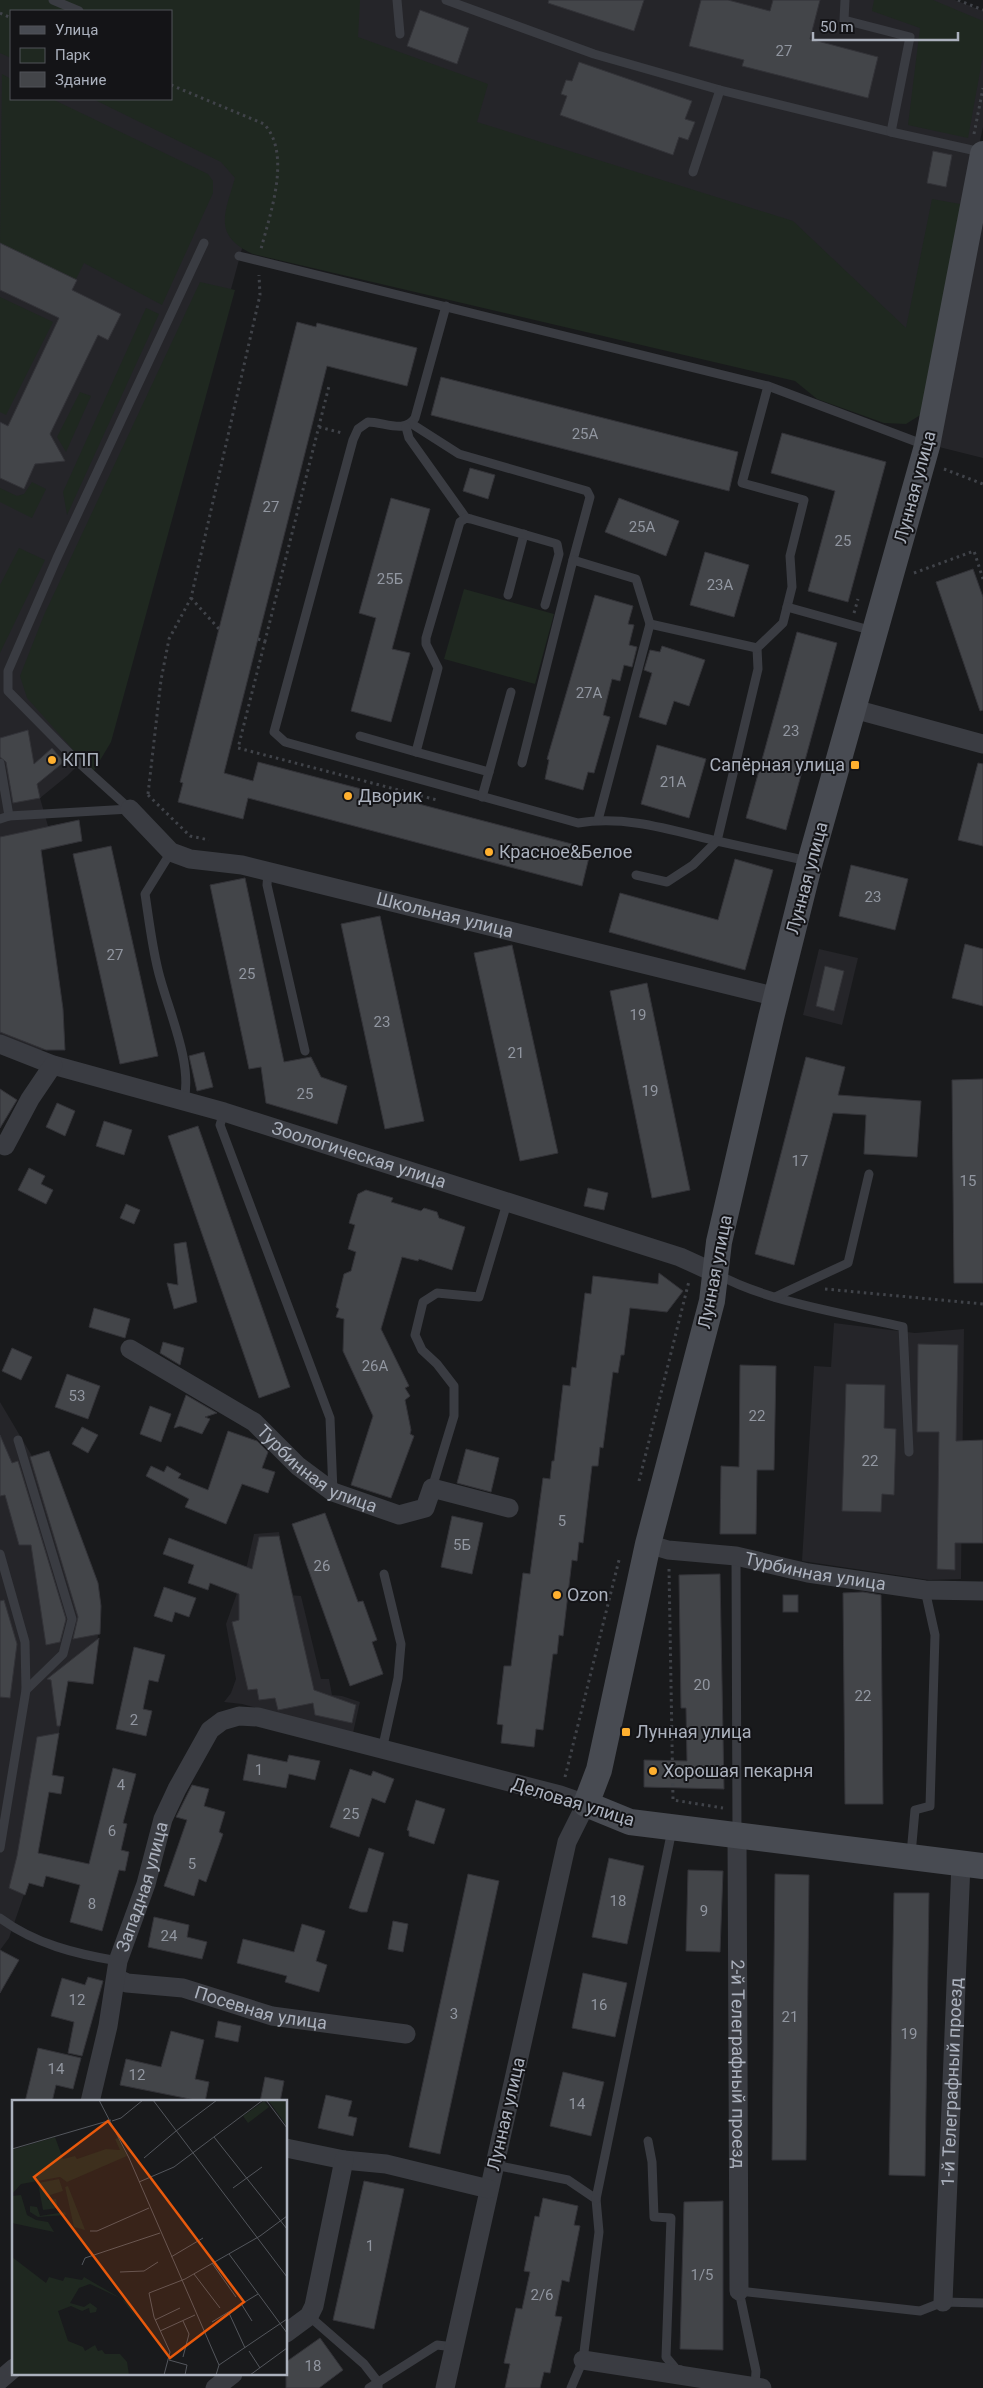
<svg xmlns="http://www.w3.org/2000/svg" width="983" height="2388" font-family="Roboto,sans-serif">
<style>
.built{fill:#252529}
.green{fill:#1f2820}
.building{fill:#434549;stroke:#333338}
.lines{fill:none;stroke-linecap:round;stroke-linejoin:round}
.path{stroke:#404349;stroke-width:3;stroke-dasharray:2.5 4;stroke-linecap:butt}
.lane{stroke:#3a3c42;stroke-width:9}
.street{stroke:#3a3c42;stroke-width:19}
.secondary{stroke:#484b52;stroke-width:26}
.poi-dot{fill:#ffb02f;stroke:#141417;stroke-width:2}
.labels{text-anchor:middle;stroke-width:4;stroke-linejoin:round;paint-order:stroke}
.number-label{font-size:15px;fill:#9196a0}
.street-label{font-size:18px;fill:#abb1bd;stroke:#141417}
.poi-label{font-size:18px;fill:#abb1bd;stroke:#141417;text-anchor:start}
.inset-road{fill:none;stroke:#53565c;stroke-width:1}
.view{fill:#e8590c;fill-opacity:0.15;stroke:#e8590c;stroke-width:2.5}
.inset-edge{fill:none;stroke:#abb1bd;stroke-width:2.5}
</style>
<rect width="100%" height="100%" fill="#191a1c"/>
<g class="built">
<path d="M359 0H955L983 11V127L933 361 335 227Z"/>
<path d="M0 22 11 27V99H171L253 133 243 245 111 732 67 776 40 798 48 826 79 820 82 841 41 851 63 1009 65 1050H40L0 1039Z"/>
<path d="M983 218V458L939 447Z"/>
<path d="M819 949 858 958 842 1025 803 1015Z"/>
<path d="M834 1323 915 1333 964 1329 961 1579 929 1580 802 1561 814 1366 831 1367Z"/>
<path d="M0 1402 32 1456 49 1451 98 1583 101 1606 93 1684 68 1682 36 1860 9 1938 0 1950V1993Z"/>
<path d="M279 1532 290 1595 301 1596 321 1679H329L332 1695 342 1696 360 1702 353 1733 242 1704 224 1702 231 1693 236 1679 226 1624 247 1565 254 1534Z"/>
</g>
<g class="green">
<path d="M0 0H360L358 37 488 84 477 122 793 221 906 328 932 199 966 205 922 414 906 424 884 423 817 399 795 381 253 254C212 235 225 213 235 178L221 162 93 99H171V11H11V58L0 53Z"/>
<path d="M874 0H933L983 21V55L968 138 908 125 920 28 872 11Z"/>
<path d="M2 74 11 79V99H52L208 174 213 181V193L162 305 84 263 75 281 0 246Z"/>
<path d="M200 282 235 290 111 742 93 772 27 698 20 676 44 615Z"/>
<path d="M0 297 53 322 6 415 0 412Z"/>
<path d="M146 308 159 314 67 515 63 492Z"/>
<path d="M80 392 91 396 66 452 57 437Z"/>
<path d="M32 482 46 489 32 518 0 502V488L17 496 24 494Z"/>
<path d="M19 548 45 560 0 653V585Z"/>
<path d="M464 589 554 614 535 684 444 659Z"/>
</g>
<g class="building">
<path d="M549 0H644L634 31 548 3Z"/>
<path d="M701 0H728L770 11 773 0H820L810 39 878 57 868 98 742 66 744 60 689 46Z"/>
<path d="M420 10 469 28 457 64 407 46Z"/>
<path d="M579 62 692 101 685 119 695 122 688 140 679 137 673 155 560 115 567 96 561 94 566 80 572 81Z"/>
<path d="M933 151 952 155 946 187 927 183Z"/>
<path d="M0 243 77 280 72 290 121 314 108 340 98 335 50 434 65 461 35 464 24 489 0 478V422L8 426 59 318 0 290Z"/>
<path d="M297 322 316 327 317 323 417 348 407 386 327 366 224 773 253 781 258 762 591 849 582 886 248 798 243 819 178 802 183 783 180 782Z"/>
<path d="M441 377 738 452 729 491 431 415Z"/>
<path d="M782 433 886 462 848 602 808 591 835 491 771 473Z"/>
<path d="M470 468 495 475 488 499 463 491Z"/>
<path d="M391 498 430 509 392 649 410 653 391 722 351 711 376 618 359 613Z"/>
<path d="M619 498 679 521 666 556 605 532Z"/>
<path d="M705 552 749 565 734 617 690 605Z"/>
<path d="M973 569 983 597V710L980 711 936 582Z"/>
<path d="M595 595 633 606 628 624 634 625 629 645 637 647 632 667 624 665 620 681 612 679 603 715 610 717 594 773 588 772 583 790 545 779 549 760 547 759Z"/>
<path d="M797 632 837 643 786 830 746 818Z"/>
<path d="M662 646 705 660 689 706 674 701 666 725 639 717 652 673 644 670 650 650 660 652Z"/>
<path d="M28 730 34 764 52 748 64 762 37 784 40 798 13 803 6 762 0 757V738Z"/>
<path d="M657 745 706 759 689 818 641 804Z"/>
<path d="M978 763 983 764V846L958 840Z"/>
<path d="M79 820 82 841 41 850 63 1009 65 1050H46L0 1032V837Z"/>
<path d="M111 846 158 1056 120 1064 73 854Z"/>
<path d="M735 859 773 870 745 970 609 932 620 893 718 920Z"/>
<path d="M851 865 908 879 895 930 839 916Z"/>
<path d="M245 878 284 1062 311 1057 321 1077 347 1086 337 1124 266 1103 261 1067 249 1069 210 885Z"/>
<path d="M380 916 424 1121 385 1129 341 924Z"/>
<path d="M965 944 983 949V1006L952 998Z"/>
<path d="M512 945 558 1153 520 1161 474 953Z"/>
<path d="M825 966 844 971 834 1011 816 1006Z"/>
<path d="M647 983 690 1190 652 1198 610 991Z"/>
<path d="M204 1052 213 1087 197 1091 189 1056Z"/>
<path d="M806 1057 845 1067 838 1095 921 1101 917 1157 864 1154 866 1115 833 1113 794 1265 755 1254Z"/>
<path d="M983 1079V1283H954L952 1080Z"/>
<path d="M0 1089 17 1100 0 1128Z"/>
<path d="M57 1103 75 1111 65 1136 46 1127Z"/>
<path d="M104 1121 132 1130 124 1155 96 1146Z"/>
<path d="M198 1126 290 1387 259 1398 168 1136Z"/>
<path d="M29 1168 45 1176 41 1184 53 1190 46 1204 18 1190Z"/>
<path d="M588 1188 608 1193 604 1210 584 1206Z"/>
<path d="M366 1190 393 1198 391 1202 421 1211 424 1208 437 1212 439 1218 465 1227 452 1270 419 1259 418 1261 402 1257 381 1329 409 1386 405 1388 410 1396 405 1400 411 1430 410 1434 414 1436 391 1498 351 1485 373 1416 343 1351 344 1319 336 1317 339 1309 336 1307 344 1274 351 1271 356 1252 348 1249 355 1225 349 1223 358 1194Z"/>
<path d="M126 1204 140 1210 134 1224 120 1218Z"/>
<path d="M186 1242 197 1302 174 1309 167 1283 178 1285 174 1244Z"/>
<path d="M659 1273 683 1291 667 1312 630 1308 624 1355H621L618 1373 613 1372 603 1448 600 1447 598 1466H592L583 1543 579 1542 577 1561 572 1560 563 1636 559 1635 557 1654H553L543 1730 536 1729 534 1747 501 1743 503 1725 497 1724 504 1666H511L523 1573 530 1574 543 1478 550 1479 552 1461H554L563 1385 570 1386 572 1367 576 1368 585 1293 591 1294 593 1276 658 1284Z"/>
<path d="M94 1308 130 1319 125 1338 89 1327Z"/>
<path d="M163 1342 184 1348 180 1365 160 1353Z"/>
<path d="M918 1344 958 1345 956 1441 983 1440V1543H955V1570L937 1569 939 1432H917Z"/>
<path d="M12 1348 32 1357 21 1380 2 1371Z"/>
<path d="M740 1365 776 1366 774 1470H757L756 1534H720L721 1466 739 1467Z"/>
<path d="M67 1374 100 1386 88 1419 55 1407Z"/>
<path d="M846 1384 885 1385 884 1428 896 1429 894 1495 882 1494 881 1512 842 1511Z"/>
<path d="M186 1395 217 1413 205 1417 210 1419 202 1434 180 1426 174 1428Z"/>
<path d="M150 1406 171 1414 161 1442 140 1434Z"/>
<path d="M82 1427 98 1435 88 1453 72 1444Z"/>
<path d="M228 1431 257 1441 268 1452 262 1468 275 1472 268 1493 242 1484 226 1524 185 1507 189 1499 146 1476 151 1466 164 1472 167 1466 181 1474 178 1478 208 1490Z"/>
<path d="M0 1435 12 1463 18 1461 66 1619 60 1642 46 1645 31 1545H19L5 1495 0 1496Z"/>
<path d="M466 1449 499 1458 491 1492 457 1483Z"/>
<path d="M49 1451 98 1583 101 1606 100 1634 73 1639 78 1617 30 1457Z"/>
<path d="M325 1513 358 1602 363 1601 377 1640 372 1642 383 1674 350 1686 292 1524Z"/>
<path d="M452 1516 483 1523 472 1574 441 1567Z"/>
<path d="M279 1536 314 1690 356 1705 352 1723 315 1715 313 1703 278 1710 275 1698 259 1700 257 1689 248 1690 232 1622 239 1620V1594L210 1583 208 1590 188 1583 194 1565 163 1554 169 1538 252 1569 259 1537Z"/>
<path d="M720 1574 724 1789 644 1787V1760L687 1761 686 1708H681L679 1575Z"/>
<path d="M164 1587 196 1598 189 1617 175 1612 172 1622 154 1616Z"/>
<path d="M863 1592 881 1595 883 1804H845L843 1593Z"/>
<rect x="783" y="1595" width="15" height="17"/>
<path d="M4 1600 17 1644 10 1698 0 1697V1601Z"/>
<path d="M99 1638 93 1684 68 1681 60 1726H57L51 1680 47 1679Z"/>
<path d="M134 1647 165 1655 158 1682 149 1680 143 1709 152 1711 146 1736 116 1729Z"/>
<path d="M59 1733 52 1775 64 1777 61 1794 49 1792 38 1853 89 1864 113 1768 136 1774 123 1823 127 1824 121 1850 129 1852 125 1871 119 1870 102 1931 70 1922 80 1885 46 1876 43 1887 29 1883 25 1895 9 1888 17 1856 37 1737Z"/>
<path d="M248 1754 287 1762 289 1755 320 1761 315 1780 289 1774 286 1788 243 1780Z"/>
<path d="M350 1769 371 1776 373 1771 394 1779 385 1803 372 1798 359 1837 330 1827Z"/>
<path d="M192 1785 209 1789 204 1806 225 1812 219 1832 223 1834 206 1882 199 1879 194 1896 164 1886 187 1820 176 1817Z"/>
<path d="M416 1800 445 1809 434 1844 409 1836V1831L407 1830Z"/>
<path d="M369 1848 384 1853 367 1912H361L349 1908Z"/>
<path d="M609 1858 644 1866 627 1944 592 1937Z"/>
<path d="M688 1870 723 1871 720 1952 686 1951Z"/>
<path d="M468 1874 499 1881 440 2154 409 2147Z"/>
<path d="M775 1874 809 1875 806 2160H772Z"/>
<path d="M894 1893H929L925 2176 889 2175Z"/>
<path d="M154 1917 189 1925 187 1937 207 1942 202 1959 148 1947Z"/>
<path d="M393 1921 408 1924 403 1952 388 1949Z"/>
<path d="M302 1924 325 1931 316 1961 327 1965 319 1992 285 1982 287 1976 237 1963 243 1939 294 1952Z"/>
<path d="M0 1950 19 1960 0 1993Z"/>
<path d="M583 1973 627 1983 615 2037 572 2028Z"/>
<path d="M88 1977 103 1981 82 2056 68 2053 74 2022 51 2016 62 1978 85 1985Z"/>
<path d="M218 2021 241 2026 238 2042 215 2037Z"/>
<path d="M171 2031 204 2040 195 2079 209 2082 205 2102 120 2085 126 2059 161 2067Z"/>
<path d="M38 2048 81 2058 73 2089 56 2085 52 2102H25Z"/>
<path d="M563 2072 604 2082 591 2136 550 2126Z"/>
<path d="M265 2077 284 2081 280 2102H260Z"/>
<path d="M326 2095 352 2101 348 2116 357 2118 353 2136 318 2128Z"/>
<path d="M364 2181 404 2189 374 2329 333 2320Z"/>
<path d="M543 2198 578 2206 574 2225 580 2226 569 2282 562 2280 555 2316 562 2317 550 2373 544 2372 540 2388H505L510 2364 504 2363 516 2308 522 2309 530 2272 524 2271 535 2216 539 2217Z"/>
<path d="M723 2201V2350L680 2349 684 2202Z"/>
<path d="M320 2338 343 2370 319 2388H286V2362Z"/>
</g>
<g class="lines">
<g class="path">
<path d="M958 0 983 10"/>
<path d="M0 13 11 18"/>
<path d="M171 85 264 124C292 154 270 214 261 249"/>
<path d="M974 134 983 88"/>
<path d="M319 427 342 433"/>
<path d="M944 469 983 484"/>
<path d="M914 573 974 551 983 579"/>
<path d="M191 598 219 629"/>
<path d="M854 613 858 599"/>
<path d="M258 639 265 641 329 386"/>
<path d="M265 641 238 748 437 800"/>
<path d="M148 794 161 680 169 639 191 598 260 295 259 275"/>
<path d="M148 795 190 836 209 840"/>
<path d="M825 1289 983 1304"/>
<path d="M639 1481 689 1281"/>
<path d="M669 1569 673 1800 723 1808"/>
<path d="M565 1777 619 1560"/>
</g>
<g class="lane">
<path d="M53 0 79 11"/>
<path d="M397 0 400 34"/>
<path d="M446 0 594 54 720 90 891 132"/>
<path d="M845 0 844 20 910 37 891 132 981 152"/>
<path d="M693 172 720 90"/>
<path d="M239 256 768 386 925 445"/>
<path d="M446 306 415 418C405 434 384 422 368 422L358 429 353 440 274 732 285 742 578 823C626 815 671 830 717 841L758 669 757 648 783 623 792 587 790 556 804 500 742 483 768 386"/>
<path d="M412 424 459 454 587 491 590 497 573 560"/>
<path d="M406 427 409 438 466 518"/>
<path d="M508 595 524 534"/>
<path d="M787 607 873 631"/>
<path d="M650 624 757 648"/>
<path d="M360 736 416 752"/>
<path d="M0 763 9 816"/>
<path d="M522 763 573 560 636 579 650 624 598 820"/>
<path d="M489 772 511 692"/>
<path d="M482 797 489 772 416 752 438 668 426 644V638L460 522 466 518 471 519 557 544 559 554 545 605"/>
<path d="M130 809 79 763 8 691V671L57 558 204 243"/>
<path d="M0 819 9 816 130 809"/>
<path d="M171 852 145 894C149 920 152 946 158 970 167 1008 193 1062 184 1100"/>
<path d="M268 872 267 885 305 1051"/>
<path d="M636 875 667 882 693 865 717 841 808 861"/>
<path d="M224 1112 220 1125 330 1418 333 1492"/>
<path d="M717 1274C767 1302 847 1314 903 1327L909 1452"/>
<path d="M775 1297 848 1263 869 1174"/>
<path d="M18 1440 72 1619 63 1654 26 1690"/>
<path d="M432 1488 454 1416V1386L437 1364 422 1350 415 1335 423 1302 437 1293 479 1297 507 1203"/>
<path d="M0 1554 25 1642 26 1690 0 1848"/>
<path d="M736 1556 737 1833"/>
<path d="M382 1750 398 1678 401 1644 384 1574"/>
<path d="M911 1854 915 1810 930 1806 935 1635 925 1590"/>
<path d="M0 1918C35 1944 76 1954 118 1961"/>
<path d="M648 2141 652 2162 654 2217 671 2218 666 2357 676 2369 681 2370"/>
<path d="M495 2165 568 2180 596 2199 599 2232 583 2360 571 2388"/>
<path d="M596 2199 672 1830"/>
<path d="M309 2316 364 2364 378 2382V2388"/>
<path d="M755 2387 756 2371 739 2291 920 2311 943 2302 983 2303"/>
<path d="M369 2388 437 2345 454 2347"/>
</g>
<g class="street">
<path d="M854 709 983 744"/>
<path id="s1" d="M130 809 171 852 190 859 242 865 777 997"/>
<path id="s2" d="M0 1044 53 1065 224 1112 680 1257 715 1273"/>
<path d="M5 1146 30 1099 53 1065"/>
<path id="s3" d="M130 1349 254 1422 298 1466 333 1492 399 1515 425 1508 432 1488 509 1508"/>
<path id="s4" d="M648 1544 668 1550 736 1556 808 1573 925 1590 983 1591"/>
<path id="s5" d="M737 1836 739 2291"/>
<path id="s6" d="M116 1978 127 1983 183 1988 272 2016 406 2034"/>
<path id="s7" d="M90 2102 108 2026 118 1961 146 1884 163 1819 177 1789 210 1730 222 1721 239 1716 258 1717 560 1795 586 1804 567 1842 445 2388"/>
<path d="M286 2148 344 2160 386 2164 489 2189"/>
<path id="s8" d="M943 2302 961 1863"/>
<path d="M286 2333 309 2316 314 2306 344 2160"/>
<path d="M583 2360 762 2388"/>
<path d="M0 2380 14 2368"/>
<path d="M215 2388 233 2374"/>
</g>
<path class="secondary" d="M983 154 927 446 810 862 771 1018 719 1242 712 1301 648 1544 599 1770 586 1804 630 1822 983 1866"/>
</g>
<g class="poi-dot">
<circle cx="52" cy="760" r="5"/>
<rect x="850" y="760" width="10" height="10" rx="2.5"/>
<circle cx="348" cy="796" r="5"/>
<circle cx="489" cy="852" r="5"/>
<circle cx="557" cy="1595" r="5"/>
<rect x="621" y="1727" width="10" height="10" rx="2.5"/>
<circle cx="653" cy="1771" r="5"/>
</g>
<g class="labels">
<g class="number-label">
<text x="784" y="56">27</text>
<text x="585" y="439">25А</text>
<text x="271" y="512">27</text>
<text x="642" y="532">25А</text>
<text x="843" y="546">25</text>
<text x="390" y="584">25Б</text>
<text x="720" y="590">23А</text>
<text x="589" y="698">27А</text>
<text x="791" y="736">23</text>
<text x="673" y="787">21А</text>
<text x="873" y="902">23</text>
<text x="115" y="960">27</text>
<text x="247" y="979">25</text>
<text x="638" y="1020">19</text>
<text x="382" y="1027">23</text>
<text x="516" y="1058">21</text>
<text x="650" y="1096">19</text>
<text x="305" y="1099">25</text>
<text x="800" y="1166">17</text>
<text x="968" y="1186">15</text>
<text x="375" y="1371">26А</text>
<text x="77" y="1401">53</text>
<text x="757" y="1421">22</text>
<text x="870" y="1466">22</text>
<text x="562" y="1526">5</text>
<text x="462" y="1550">5Б</text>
<text x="322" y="1571">26</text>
<text x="702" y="1690">20</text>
<text x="863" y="1701">22</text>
<text x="134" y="1725">2</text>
<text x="259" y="1775">1</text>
<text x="121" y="1790">4</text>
<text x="351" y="1819">25</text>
<text x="112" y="1836">6</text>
<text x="192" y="1869">5</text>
<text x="618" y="1906">18</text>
<text x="92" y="1909">8</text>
<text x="704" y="1916">9</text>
<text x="169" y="1941">24</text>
<text x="77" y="2005">12</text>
<text x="599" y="2010">16</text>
<text x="454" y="2019">3</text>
<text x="790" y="2022">21</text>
<text x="909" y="2039">19</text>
<text x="56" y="2074">14</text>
<text x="137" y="2080">12</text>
<text x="577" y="2109">14</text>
<text x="370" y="2251">1</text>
<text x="702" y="2280">1/5</text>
<text x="542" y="2300">2/6</text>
<text x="313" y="2371">18</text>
</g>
<g class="street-label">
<text transform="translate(915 487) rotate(-75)" y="6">Лунная улица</text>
<text transform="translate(807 878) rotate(-75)" y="6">Лунная улица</text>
<text dy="6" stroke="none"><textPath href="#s1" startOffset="341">Школьная улица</textPath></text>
<text dy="6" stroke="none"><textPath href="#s2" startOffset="376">Зоологическая улица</textPath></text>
<text transform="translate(715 1272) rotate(-79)" y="6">Лунная улица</text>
<text dy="6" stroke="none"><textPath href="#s3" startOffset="224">Турбинная улица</textPath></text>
<text dy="6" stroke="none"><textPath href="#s4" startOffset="170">Турбинная улица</textPath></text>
<text transform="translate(573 1802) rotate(17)" y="6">Деловая улица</text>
<text dy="6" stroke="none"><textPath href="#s7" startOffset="222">Западная улица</textPath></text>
<text dy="6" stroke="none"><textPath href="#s6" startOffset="149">Посевная улица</textPath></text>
<text dy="6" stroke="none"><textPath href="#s5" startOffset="228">2-й Телеграфный проезд</textPath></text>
<text dy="6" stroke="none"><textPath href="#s8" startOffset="220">1-й Телеграфный проезд</textPath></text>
<text transform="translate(506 2114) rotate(-77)" y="6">Лунная улица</text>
</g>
<g class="poi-label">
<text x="62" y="766">КПП</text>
<text x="845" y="771" text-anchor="end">Сапёрная улица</text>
<text x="358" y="802">Дворик</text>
<text x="499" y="858">Красное&amp;Белое</text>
<text x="567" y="1601">Ozon</text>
<text x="636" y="1738">Лунная улица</text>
<text x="663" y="1777">Хорошая пекарня</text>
</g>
</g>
<g transform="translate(12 2100)">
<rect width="275" height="275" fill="#191a1c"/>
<path d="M256 0H272L275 5V26ZM252 1 257 7 236 23 231 16ZM43 37 51 59 63 56 65 59 94 49 108 50 103 39 106 38 115 56 55 82 48 77 9 84 0 94V50ZM47 79 51 91 35 96 36 100 44 99 46 108 31 110 26 83ZM56 86 72 127 73 130 62 127 53 87ZM9 95 15 115 24 120 36 122 42 132 0 123V96ZM18 106 25 107 28 116 53 112 54 115 26 117 18 112ZM0 157 34 183 37 177 51 181 53 177 70 180 72 177 115 202 125 219 110 199 78 184 67 188 58 203 72 207 78 203 85 208 84 212 78 213 77 208 70 211 59 206 46 211 56 241 71 247 73 251 83 245 86 251 90 250 93 254H108L115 262 117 275H0Z" fill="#1f2820"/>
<path class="inset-road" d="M87 0 117 58 207 265M141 0 275 177M254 0 275 28M100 21 109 18 131 0M164 31 205 0M202 37 275 129M0 49 99 20M132 58 164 31M127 82 162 67 251 0M221 88 250 67M78 131H85L137 108M217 154 275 233M159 157 191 138M200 163 224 197M70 165 73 158 148 133M108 172 132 171 146 162M182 174 208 208M230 205 240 221M217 213 233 248M143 220 168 208M200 222 246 194M148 231 183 215M237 251 248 268M171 257 177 234 171 221M157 260 175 265 173 275M152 275 158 252 142 217 137 193 173 179 248 136 275 116M204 275 207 265 275 219M238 275 275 248"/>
<path class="view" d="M96 21 232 202 158 258 22 77Z"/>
<rect width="275" height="275" class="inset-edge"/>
</g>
<rect x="10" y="10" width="162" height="90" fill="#141417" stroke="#505359"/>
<rect x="20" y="26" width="25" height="8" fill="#484b52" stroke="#505359"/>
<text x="55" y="35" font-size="15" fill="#abb1bd">Улица</text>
<rect x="20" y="48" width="25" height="15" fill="#1f2820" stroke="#505359"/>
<text x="55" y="60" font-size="15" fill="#abb1bd">Парк</text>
<rect x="20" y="72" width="25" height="15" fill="#434549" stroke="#505359"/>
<text x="55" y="85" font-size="15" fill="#abb1bd">Здание</text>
<path d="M813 32v8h145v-8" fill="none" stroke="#abb1bd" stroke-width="2.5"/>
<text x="820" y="32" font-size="15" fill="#abb1bd" stroke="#141417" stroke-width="4" paint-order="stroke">50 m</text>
</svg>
